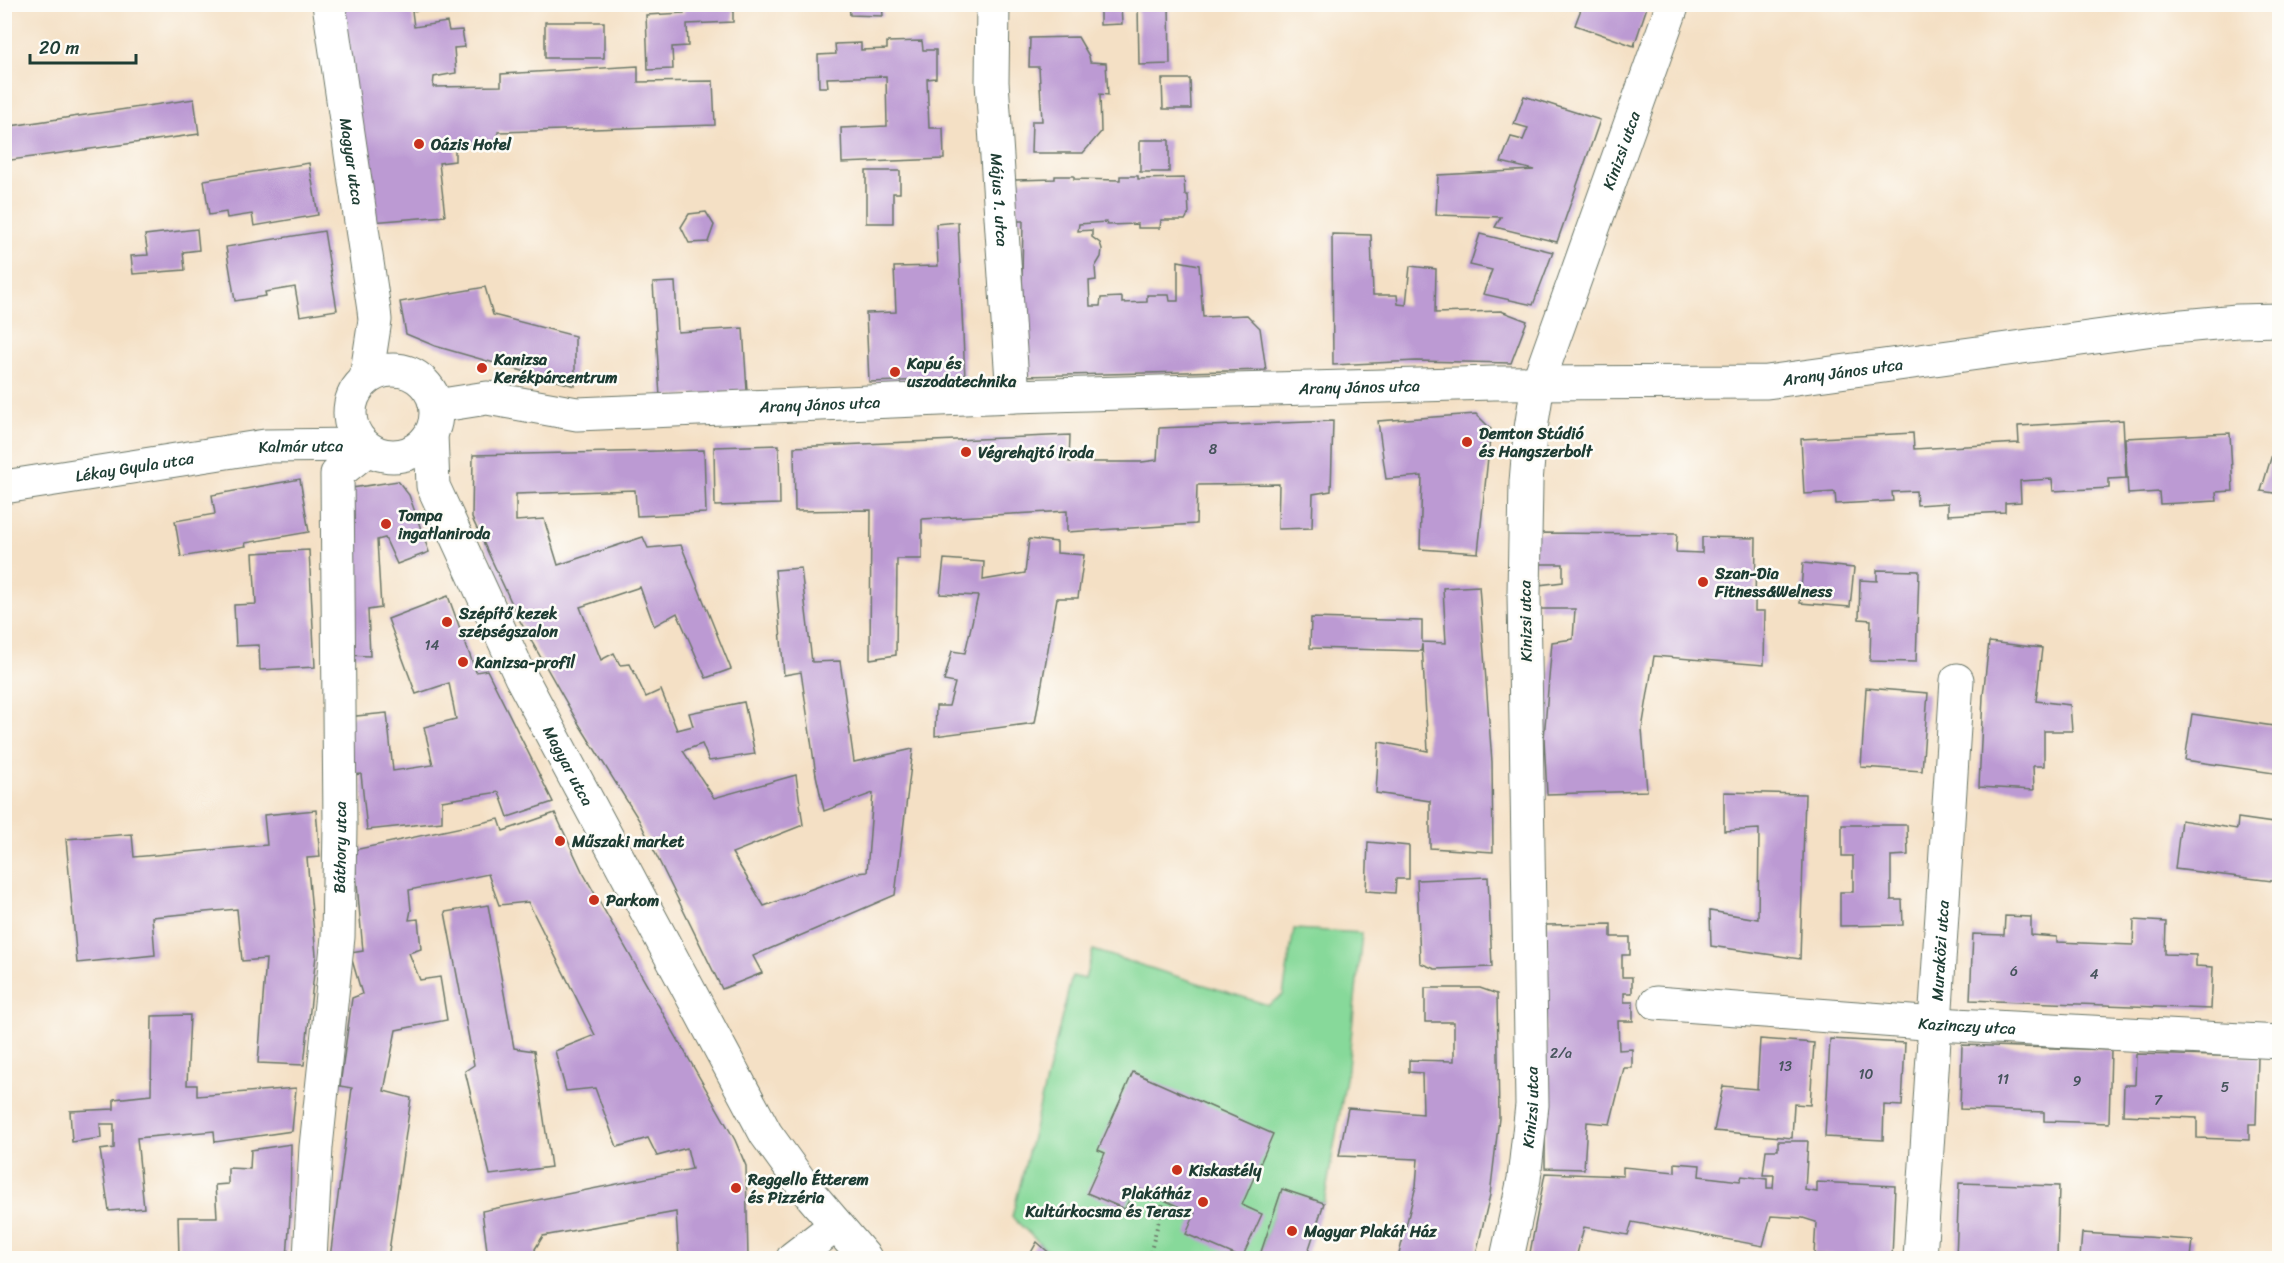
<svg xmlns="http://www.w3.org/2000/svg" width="2284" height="1263" font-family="Sriracha,sans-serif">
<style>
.green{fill:#87d99a;stroke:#538b67;stroke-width:1.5}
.building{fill:#bc9ad3}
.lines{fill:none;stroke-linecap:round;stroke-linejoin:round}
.minor-casing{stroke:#6a7667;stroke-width:35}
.path{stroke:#6a7667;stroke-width:4;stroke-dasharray:1.5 4.5;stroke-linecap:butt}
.minor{stroke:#fff;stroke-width:33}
.poi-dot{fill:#c8321e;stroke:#fdfcf7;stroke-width:2}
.labels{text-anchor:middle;stroke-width:5;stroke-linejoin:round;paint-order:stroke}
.number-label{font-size:14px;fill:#46545c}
.poi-label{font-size:16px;font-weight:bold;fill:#1f3d34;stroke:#fdfcf7;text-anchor:start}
.street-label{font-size:16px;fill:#1f3d34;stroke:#fdfcf7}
</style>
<rect width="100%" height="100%" fill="#fdfcf7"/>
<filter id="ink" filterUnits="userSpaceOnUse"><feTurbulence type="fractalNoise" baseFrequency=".0167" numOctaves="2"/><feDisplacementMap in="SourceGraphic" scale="12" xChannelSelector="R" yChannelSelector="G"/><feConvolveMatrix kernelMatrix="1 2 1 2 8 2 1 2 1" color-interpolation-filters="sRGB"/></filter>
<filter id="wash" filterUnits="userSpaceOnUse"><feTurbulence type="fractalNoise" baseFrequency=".008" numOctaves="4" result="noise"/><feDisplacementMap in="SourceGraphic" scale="24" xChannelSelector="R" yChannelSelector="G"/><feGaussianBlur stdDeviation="1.35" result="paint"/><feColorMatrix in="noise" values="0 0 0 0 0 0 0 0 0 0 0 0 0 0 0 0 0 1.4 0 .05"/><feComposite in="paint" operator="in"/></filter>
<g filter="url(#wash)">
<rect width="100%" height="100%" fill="#f4e0c5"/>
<path class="green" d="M1294 929 1362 933 1348 1067 1324 1203 1282 1190 1259 1258H1055L1012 1217 1072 976 1085 979 1093 950 1268 1005 1283 995Z"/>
<g id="blocks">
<g class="building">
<path d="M341 4H460V6L412 11 414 27 447 22 449 31 462 30 465 47 454 48 456 73 434 77 433 87 501 86V74L638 66V82L713 81 715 125 498 132V144L455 145V161L439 163 445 216 371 222Z"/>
<path d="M733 4V22L687 24 688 46 672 47 673 69 648 70 646 15 684 13 683 5Z"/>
<path d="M796 4H825V8L796 9Z"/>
<path d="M849 4H882L883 16 850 15Z"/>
<path d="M1138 4H1169L1170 64 1139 65Z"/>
<path d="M1583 4H1648L1634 46 1575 25Z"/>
<path d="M1100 5H1121L1122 24 1100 25Z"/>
<rect x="545" y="22" width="59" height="36"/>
<path d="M1078 37 1089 56 1090 62 1106 63 1108 95 1100 94 1101 132 1083 153H1031L1032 121H1042L1039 67H1029L1030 38Z"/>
<path d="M922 41 923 50H936V78L927 79 929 128H943L944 159 842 163 841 128 887 126 886 76 827 78 828 87H819L818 55 836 54 835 44 861 43V50L887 49V42Z"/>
<path d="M1162 79H1190L1191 109H1163Z"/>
<path d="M1524 96 1600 120 1557 242 1495 227 1501 217 1436 215 1438 175 1534 170 1501 162 1511 137 1523 140 1528 128 1514 124Z"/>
<path d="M194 99 199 134 4 161V127Z"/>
<rect x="1140" y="140" width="29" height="32"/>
<path d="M309 163 318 215 254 226 252 214 227 218 226 212 209 215 204 180Z"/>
<path d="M866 171H900V193H893V223H866Z"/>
<path d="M1055 176H1074V179L1120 180V176H1138V179L1184 178 1185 195H1188L1189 213 1185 220H1161L1160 228H1138V224L1107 225 1106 222 1079 224 1078 231 1092 230V237L1100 243 1102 249 1101 257 1095 267 1096 280 1089 281 1090 306H1100L1101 298 1122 297V303L1147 302V295H1169L1170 301H1178V261L1199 265 1203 317 1247 315 1260 328 1266 370 1026 376 1022 274 1023 221H1017L1015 180 1055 179Z"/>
<path d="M706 212 714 225 708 242 689 243 681 227 689 214Z"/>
<path d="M958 222 965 379 869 382 866 313 896 312 894 267 938 266 936 224Z"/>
<path d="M197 229 199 250 183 252 185 270 133 274 131 256 148 255 145 235Z"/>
<path d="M324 231 337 310 300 316 295 287 265 292 266 296 235 301 226 247Z"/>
<path d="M1332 234 1371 235 1373 295H1397L1398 304 1406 305 1410 266 1436 269 1435 313 1501 311 1527 321 1511 363 1416 361 1333 365Z"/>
<path d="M1480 234 1553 252 1533 305 1483 294 1492 270 1470 265Z"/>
<path d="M675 282 678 332 743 328 747 391 660 397 653 283Z"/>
<path d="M485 287 493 315 575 336V386L435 346 406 334 400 302Z"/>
<path d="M1476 414 1491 429 1478 553 1420 549 1422 476 1386 479 1378 421Z"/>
<path d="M2123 420 2126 478 2109 479V488L2053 491 2052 479 2020 481 2021 502 2005 503V512L1948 515V503L1917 505 1916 491 1892 492 1893 501 1836 504 1835 492 1804 494 1801 439 1913 433 1914 449 2019 443 2018 426Z"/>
<path d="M1333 421 1331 491 1313 494 1312 528 1278 529 1279 484 1197 485 1196 524 1067 532V511L922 519V559H897L896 655 870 659 871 510 795 511 794 447 1070 435 1069 462H1142L1157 460 1159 428Z"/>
<path d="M2230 433 2233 491 2216 492 2217 501 2160 504 2159 492 2128 494 2125 438Z"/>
<path d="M779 445 780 504 715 506 714 447Z"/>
<path d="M2274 448 2280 449V494L2261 491Z"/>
<path d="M704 450 706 513 637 516 635 490 516 494V521L544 519 558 565 643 537 648 548 681 545 731 669 706 678 677 613 654 626 640 587 580 607 601 660 614 653 620 665 630 664 646 697 661 690 677 730 693 726 689 713 744 702 755 754 709 761 702 744 683 751 714 798 796 775 803 825 732 853 764 906 856 873 867 872 873 793 824 811 816 775 801 672 784 675 775 570 801 568 812 662 840 661 854 762 913 749 895 895 753 956 762 973 722 989 639 820 577 721 520 621 472 518 473 455Z"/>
<path d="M300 479 309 532 245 543 246 546 181 557 175 521 215 514 212 495Z"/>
<path d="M398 481 409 495 429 552 397 564 385 538 377 540 381 608 368 610 370 656 345 655 352 488Z"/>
<path d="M1533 533 1677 534 1676 552 1702 553V537L1756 538 1755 611H1765L1764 665 1654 656 1642 729 1647 791 1547 794 1544 738 1552 642 1573 639 1575 609H1539V585L1563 582V564H1534Z"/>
<path d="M1029 539 1057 542V553L1084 555 1078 598H1057L1035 723 935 736 936 706H949L955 683 944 681 952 651 965 653 978 596 940 594 944 559 984 562 983 580 1025 573Z"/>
<path d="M309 550 315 667 260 670 259 645 236 646 234 605 256 604 253 553Z"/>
<path d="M1803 563 1854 568 1850 607 1800 603Z"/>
<path d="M1877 570 1919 571 1916 662 1870 661 1871 620 1859 619 1860 580 1877 581Z"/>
<path d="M1479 586 1492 762 1493 852 1430 848V801L1376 793 1379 742 1428 751 1422 644 1421 651 1310 648 1311 618 1422 621V642L1446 643 1443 588Z"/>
<path d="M448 596 476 672 487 670 553 802 508 817 499 792 442 801V822L367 830 361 774 352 775 346 717 387 713 393 771 433 765 424 727 456 719 449 683 416 694 388 619Z"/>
<path d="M1989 642 2042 648 2036 701 2070 705 2072 731H2044V766H2033L2034 790 1979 787 1983 696Z"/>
<path d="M1866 688 1928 693 1922 771 1861 767Z"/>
<path d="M2192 714 2280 727V774L2185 760Z"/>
<path d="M1724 792 1805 794 1800 959 1711 946 1710 911 1758 919 1759 829 1724 831Z"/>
<path d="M316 810 320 857 307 858 316 955 304 1065 258 1063 266 959 242 961 237 909 152 917 155 955 77 963 66 839 132 834 134 857 267 845 264 815Z"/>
<path d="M555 813 582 871 735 1140 746 1166 748 1258H679L676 1212 543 1236 535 1249 537 1258H488L482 1211 692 1169 687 1148 657 1156 648 1138 617 1147 595 1088 566 1091 555 1051 595 1035 528 902 499 905 488 874 409 890 411 910 409 920 418 919 421 949 409 953 420 980 440 977 447 1020 396 1030 384 1091 411 1098 388 1258H330L352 1088 340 1086 352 998 362 994 350 953 363 951 354 850 499 819 503 831Z"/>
<path d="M2238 818 2280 824V882L2175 869 2181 820 2237 829Z"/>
<path d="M1842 825H1907L1908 855 1891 856V900H1902L1903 925 1840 926V892H1853V856H1842Z"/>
<path d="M1368 842 1409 846V879H1396L1395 893 1366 891Z"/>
<path d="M1488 877 1492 967 1435 969 1420 963 1417 880Z"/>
<path d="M488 905 514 1048 534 1051 551 1167 490 1175 465 1071 474 1065 445 912Z"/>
<path d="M2005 916 2031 917V935L2057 937V942L2133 945 2134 920 2166 922 2165 954 2196 955V966L2213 967 2211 1009 1970 1000 1973 934 2004 935Z"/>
<path d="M1611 924V937H1630V955H1622V977H1632V993H1624V1002H1633V1021H1618L1619 1050 1632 1049V1068H1624L1610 1124 1587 1122 1584 1169 1545 1168 1546 925Z"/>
<path d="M1425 988H1480L1497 994 1499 1118 1490 1195 1475 1258H1398L1416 1186 1418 1159 1339 1156 1348 1108 1423 1114 1422 1073 1409 1072V1060L1454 1061V1022H1425Z"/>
<path d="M190 1015 187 1085H197V1096L296 1088 292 1131 215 1142 214 1131 137 1138 144 1208 109 1211 100 1150 114 1148V1124H100L101 1138 72 1142 70 1111 114 1109V1099L151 1095 152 1016Z"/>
<path d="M1760 1039 1814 1043 1810 1105 1794 1104 1792 1138 1714 1131 1723 1086 1757 1089Z"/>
<path d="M1830 1039 1905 1043 1902 1106 1884 1105 1883 1140 1825 1137Z"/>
<path d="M1962 1045 2111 1050 2109 1123 2044 1121V1112L1960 1109Z"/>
<path d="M2136 1054 2258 1057 2256 1124H2249V1140L2197 1138V1118L2123 1115 2124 1085H2135Z"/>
<path d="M1133 1072 1273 1134 1242 1205 1262 1214 1242 1258 1186 1234 1195 1214 1135 1187 1125 1209 1087 1193 1105 1153 1098 1150Z"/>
<path d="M1778 1141H1808L1805 1190 1817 1192V1182L1895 1186 1892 1258H1836L1837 1255 1814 1254 1816 1222 1803 1218 1771 1216 1763 1246 1632 1222 1628 1235 1584 1227 1576 1258H1529L1545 1173 1623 1176V1167L1675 1172V1163L1700 1165 1699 1176 1740 1181 1742 1176 1767 1179V1188H1773L1774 1175H1763L1766 1150H1778Z"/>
<path d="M291 1144 290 1215 287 1258H241V1256L179 1257 178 1217H217L215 1185 228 1184V1168L250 1169 251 1150Z"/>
<path d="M1959 1183 2059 1186 2057 1258H1956Z"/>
<path d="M1282 1189 1324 1203 1306 1258H1259Z"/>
<path d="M2082 1233 2193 1240 2191 1258H2080Z"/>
<path d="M1037 1242 1055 1258H1028Z"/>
</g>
</g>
</g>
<g filter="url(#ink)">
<use href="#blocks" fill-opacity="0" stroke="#6a7667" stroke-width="1.5"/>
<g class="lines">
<g class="minor-casing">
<g id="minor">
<path id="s1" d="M329 4 374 310 375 320 366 379"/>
<path id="s2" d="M993 4 992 82 1013 396"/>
<circle cx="393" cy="413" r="43"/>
<path id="s3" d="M436 406 487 398 577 414 1013 396 1493 383 1767 382 2161 328 2237 321 2280 320"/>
<path id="s4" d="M431 434 433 486 521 677 766 1134 805 1188 865 1258"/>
<path id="s5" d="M4 487 265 446 363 445"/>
<path id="s6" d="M1656 1003 1937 1024 2280 1042"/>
<path id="s7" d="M310 1258 316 1147 338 937 340 826 337 474 368 449"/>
<path d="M793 1258 836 1225"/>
<path id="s8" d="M1507 1258 1524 1179 1532 1105 1524 594 1526 482 1530 435 1538 383 1673 4"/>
<path id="s9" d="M1920 1258 1957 680"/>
</g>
</g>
<path class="path" d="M1149 1258 1164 1200"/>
<use href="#minor" class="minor"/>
</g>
</g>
<g class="poi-dot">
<circle cx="419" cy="144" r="6"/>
<circle cx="482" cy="368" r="6"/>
<circle cx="895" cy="372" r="6"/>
<circle cx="1467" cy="442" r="6"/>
<circle cx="966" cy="452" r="6"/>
<circle cx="386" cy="524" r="6"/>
<circle cx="1703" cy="582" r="6"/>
<circle cx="447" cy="622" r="6"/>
<circle cx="463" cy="662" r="6"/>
<circle cx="560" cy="841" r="6"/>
<circle cx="594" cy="900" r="6"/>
<circle cx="1177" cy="1170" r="6"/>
<circle cx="736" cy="1188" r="6"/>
<circle cx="1203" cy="1202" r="6"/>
<circle cx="1292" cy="1231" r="6"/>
</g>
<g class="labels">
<g class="number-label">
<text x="1213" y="454">8</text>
<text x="432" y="650">14</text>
<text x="2014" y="976">6</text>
<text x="2094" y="979">4</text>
<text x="1561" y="1058">2/a</text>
<text x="1785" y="1071">13</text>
<text x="1866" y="1079">10</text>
<text x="2003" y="1084">11</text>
<text x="2077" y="1086">9</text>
<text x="2225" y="1092">5</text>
<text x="2158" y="1105">7</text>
</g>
<g class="poi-label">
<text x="431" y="150">Oázis Hotel</text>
<text x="494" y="365">Kanizsa<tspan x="494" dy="18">Kerékpárcentrum</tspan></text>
<text x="907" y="369">Kapu és<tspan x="907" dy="18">uszodatechnika</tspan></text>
<text x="1479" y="439">Demton Stúdió<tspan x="1479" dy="18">és Hangszerbolt</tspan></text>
<text x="978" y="458">Végrehajtó iroda</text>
<text x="398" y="521">Tompa<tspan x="398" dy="18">ingatlaniroda</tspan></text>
<text x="1715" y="579">Szan-Dia<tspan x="1715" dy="18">Fitness&amp;Welness</tspan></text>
<text x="459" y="619">Szépítő kezek<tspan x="459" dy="18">szépségszalon</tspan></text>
<text x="475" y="668">Kanizsa-profil</text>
<text x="572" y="847">Műszaki market</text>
<text x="606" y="906">Parkom</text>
<text x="1189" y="1176">Kiskastély</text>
<text x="748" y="1185">Reggello Étterem<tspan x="748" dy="18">és Pizzéria</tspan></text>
<text x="1191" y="1199" text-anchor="end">Plakátház<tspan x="1191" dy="18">Kultúrkocsma és Terasz</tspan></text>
<text x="1304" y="1237">Magyar Plakát Ház</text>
</g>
<g class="street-label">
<text dy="6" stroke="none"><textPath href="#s8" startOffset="1125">Kinizsi utca</textPath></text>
<text dy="6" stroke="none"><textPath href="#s1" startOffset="159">Magyar utca</textPath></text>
<text dy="6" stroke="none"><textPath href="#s2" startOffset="196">Május 1. utca</textPath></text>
<text dy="6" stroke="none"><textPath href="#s3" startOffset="1410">Arany János utca</textPath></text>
<text dy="6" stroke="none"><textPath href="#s3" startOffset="926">Arany János utca</textPath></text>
<text dy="6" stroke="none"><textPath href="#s3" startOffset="386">Arany János utca</textPath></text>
<text dy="6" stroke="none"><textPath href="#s5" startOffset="300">Kalmár utca</textPath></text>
<text dy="6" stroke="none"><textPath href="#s5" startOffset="132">Lékay Gyula utca</textPath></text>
<text transform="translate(1525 621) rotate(-91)" y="6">Kinizsi utca</text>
<text dy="6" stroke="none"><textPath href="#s4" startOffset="363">Magyar utca</textPath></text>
<text dy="6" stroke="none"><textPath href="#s7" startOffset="412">Báthory utca</textPath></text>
<text dy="6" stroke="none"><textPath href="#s9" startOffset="308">Muraközi utca</textPath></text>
<text dy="6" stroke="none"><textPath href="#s6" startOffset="312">Kazinczy utca</textPath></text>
<text dy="6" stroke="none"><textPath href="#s8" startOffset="153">Kinizsi utca</textPath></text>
</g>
</g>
<rect width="2284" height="1263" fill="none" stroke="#fdfcf7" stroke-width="24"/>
<path d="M30 54v9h106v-9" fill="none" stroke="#1f3d34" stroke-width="3"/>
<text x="39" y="54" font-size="18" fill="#1f3d34" stroke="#fdfcf7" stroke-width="4.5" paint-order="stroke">20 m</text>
</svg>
